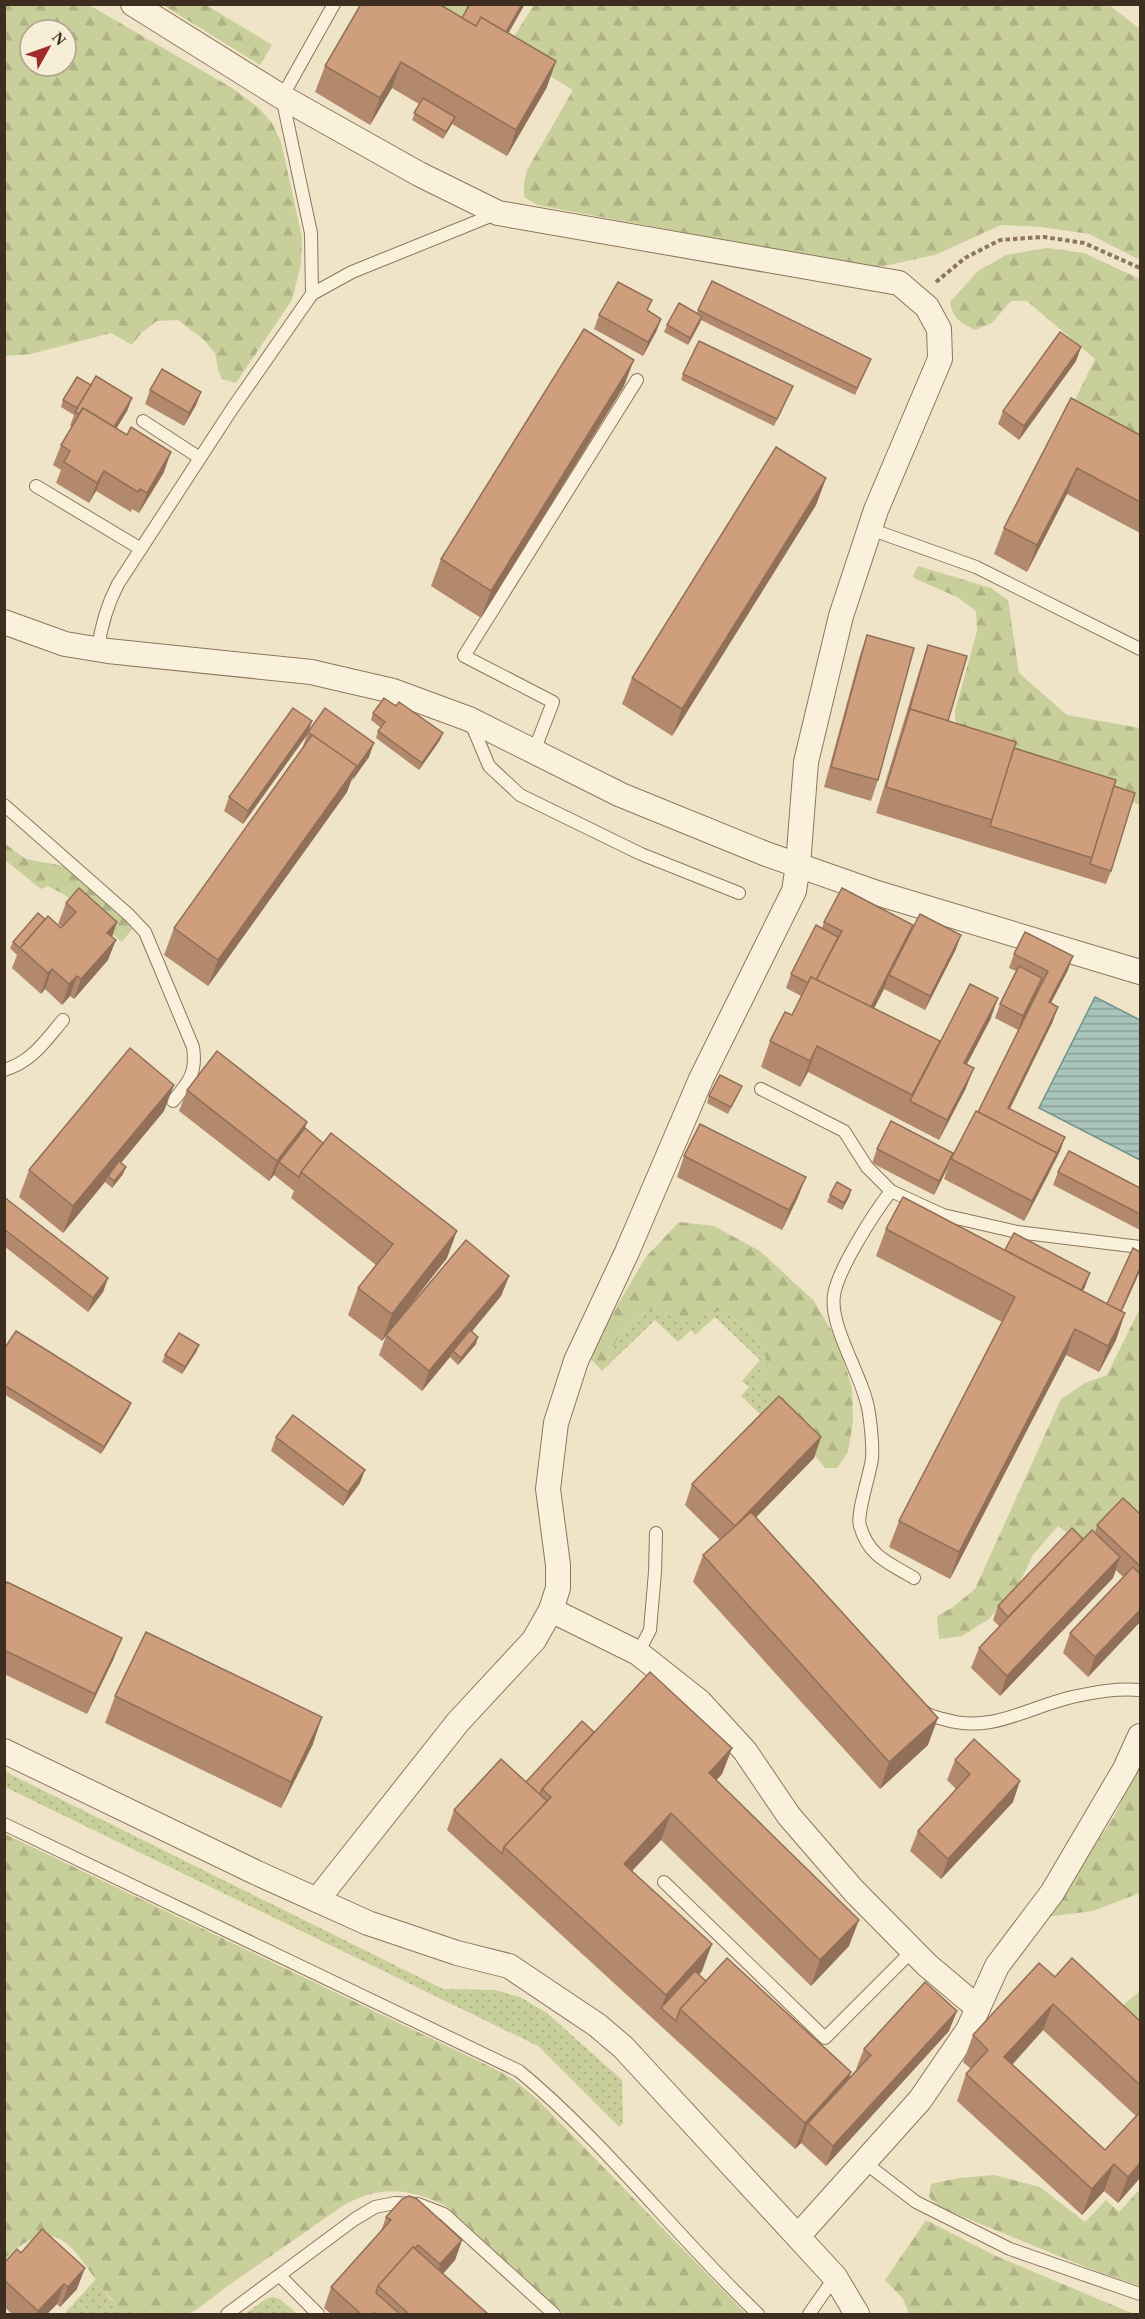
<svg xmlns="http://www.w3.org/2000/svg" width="1145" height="2319" font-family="'Times New Roman',serif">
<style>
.grass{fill:url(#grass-dots)}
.forest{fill:url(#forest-firs);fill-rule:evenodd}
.water{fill:url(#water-rules);stroke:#6f938a;stroke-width:1.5}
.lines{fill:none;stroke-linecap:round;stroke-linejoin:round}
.lane-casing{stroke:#8d765c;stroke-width:14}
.street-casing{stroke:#8d765c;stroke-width:26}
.path{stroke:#8d765c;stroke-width:4;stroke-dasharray:4.5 3;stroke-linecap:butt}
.lane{stroke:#faf1dc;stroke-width:12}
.street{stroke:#faf1dc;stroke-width:24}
.wall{fill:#b2896c;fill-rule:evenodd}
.shaded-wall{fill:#916f58}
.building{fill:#cf9f7d;stroke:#916f58;stroke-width:1.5}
</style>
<defs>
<pattern id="grass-dots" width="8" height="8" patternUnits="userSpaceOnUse" patternTransform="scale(1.5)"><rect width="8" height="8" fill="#c9cf9b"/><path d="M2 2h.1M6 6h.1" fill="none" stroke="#aeb285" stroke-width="1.8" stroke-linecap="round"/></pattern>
<pattern id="forest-firs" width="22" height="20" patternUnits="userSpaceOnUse" patternTransform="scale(1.5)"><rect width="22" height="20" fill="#c9cf9b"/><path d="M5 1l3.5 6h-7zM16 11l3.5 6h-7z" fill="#aeb285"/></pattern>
<pattern id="water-rules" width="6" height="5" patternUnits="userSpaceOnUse" patternTransform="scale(1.5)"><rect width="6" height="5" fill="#a9c4bc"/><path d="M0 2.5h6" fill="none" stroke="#8ba098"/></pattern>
</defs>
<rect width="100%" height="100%" fill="#f0e4c8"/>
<g class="grass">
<path d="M655 1308 670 1314 703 1315 718 1311 734 1318 756 1335 766 1358 758 1377 777 1410 763 1417 741 1396 749 1387 742 1381 760 1360 715 1317 695 1335 691 1330 678 1342 655 1320 602 1371 618 1338 633 1319Z"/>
<path d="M4 1771 443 1989 495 1990 520 1997 547 2013 622 2080 623 2123 619 2127 538 2046 5 1787Z"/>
<path d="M96 2279 110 2299 134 2314H64Z"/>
<path d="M273 2297 280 2299 297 2314H245L267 2298Z"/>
</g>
<g class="forest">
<path d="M5 4 89 5 232 88 259 108 272 123 281 142 302 237 301 264 292 300 236 383 222 379 218 370 215 353 204 340 178 320 157 321 141 333 132 345 111 333 31 354 5 356ZM30 30H66V66H30Z"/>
<path d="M163 5H206L272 45 260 65Z"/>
<path d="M433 5H469L459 21Z"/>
<path d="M534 5H1109L1140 29V260L1089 234 1041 227 1001 225 935 255 874 268 537 205 524 197V184L527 170 573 90 506 49Z"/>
<path d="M1047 248 1084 253 1140 279V446L1070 410 1095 359 1027 301H1011L992 323 975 330C960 322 953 319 950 302L978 271 1006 255Z"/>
<path d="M918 566 991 588 1008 600 1019 673 1067 715 1140 728V805L1008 758 966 734 955 720V711L977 631 976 611 957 597 916 579 913 576Z"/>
<path d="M4 843 26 859 63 866 122 917 132 929 122 942 65 895 48 886 41 889 5 860Z"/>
<path d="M679 1222 714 1226 760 1251 814 1301 838 1342 852 1388 853 1422 848 1452 837 1468H825L787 1421 760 1393 758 1377 766 1358 756 1335 734 1318 718 1311 686 1321 655 1308 633 1319 618 1338 602 1371 591 1359 592 1348 646 1257Z"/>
<path d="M1140 1308V1535L1084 1546 1058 1526 1033 1555 1018 1586 989 1619 962 1636 939 1639 937 1616 953 1607 975 1589 1061 1399 1085 1383 1107 1375Z"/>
<path d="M1140 1762V1893L1093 1911 1046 1917 1114 1817Z"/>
<path d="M5 1834 493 2068 513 2079 538 2100 746 2314H564L446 2206C409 2188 381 2185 344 2205 304 2233 265 2260 225 2288 215 2295 198 2311 187 2314 183 2316 137 2315 133 2314 83 2295 75 2190 5 2259Z"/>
<path d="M1140 1991V2046L1109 2017Z"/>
<path d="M994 2175 1040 2187 1085 2222 1106 2200 1119 2212 1140 2189V2286L1098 2272 939 2207 929 2197 931 2184 958 2178Z"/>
<path d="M926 2220 996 2256 1134 2314H909L903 2299 885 2280Z"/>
</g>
<path class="water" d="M1095 997 1140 1020V1160L1039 1108Z"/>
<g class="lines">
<g class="lane-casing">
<g id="lane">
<path d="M334 4 282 97 311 233 312 294 352 272 498 213"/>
<path d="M143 421 200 458"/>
<path d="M36 486 141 549"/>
<path d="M870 529 976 567 1140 649"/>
<path d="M98 649C101 626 107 605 118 584L232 409 312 294"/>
<path d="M471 723 489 766 520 795 641 854 739 893"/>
<path d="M534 751 553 702 464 656 637 380"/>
<path d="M4 805 129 915 145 932 193 1047C197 1073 189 1082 173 1101"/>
<path d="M4 1070C32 1062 45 1041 63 1020"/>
<path d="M761 1089 844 1131 867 1167 891 1191 943 1215 1017 1232 1140 1247"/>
<path d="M891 1191C874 1213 838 1269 834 1295 829 1328 864 1377 869 1413 871 1427 873 1445 872 1459 870 1474 856 1515 860 1526 869 1557 889 1563 914 1578"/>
<path d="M638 1653 650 1630 655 1572 656 1533"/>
<path d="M922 1710C928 1716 935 1717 943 1719 991 1734 1026 1708 1072 1697 1095 1692 1117 1688 1140 1690"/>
<path d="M4 1824 519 2071C606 2143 676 2236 758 2314"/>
<path d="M664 1882 825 2038 913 1950"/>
<path d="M864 2162 916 2202 1010 2249 1140 2294"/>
<path d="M280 2276 318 2314"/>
<path d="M227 2314 355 2219 375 2207 395 2203 418 2204 444 2214 554 2314"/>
<path d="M809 2314 835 2277"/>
</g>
</g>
<g class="street-casing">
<g id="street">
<path d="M133 4 282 97 419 174 498 213 899 283 927 307 939 329 940 359 876 510 841 616 806 762 798 865 794 891 701 1079 627 1252 576 1361 556 1423 548 1489 558 1565V1588L551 1610 534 1640 458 1722 317 1900"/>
<path d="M4 622 65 644 108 651 311 672 393 691 469 719 621 795 766 854 877 893 1140 972"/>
<path d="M551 1610 638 1653 700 1702 745 1751 789 1816 854 1891 927 1965 978 2008"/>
<path d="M4 1751 257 1873 368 1923 457 1953 509 1966 597 2025 623 2047 835 2277 857 2314"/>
<path d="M798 2236 920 2100 968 2030 997 1966 1052 1893 1125 1769 1140 1736"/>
</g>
</g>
<path class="path" d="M936 282 965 258 1000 240 1044 237 1084 243 1140 268"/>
<use href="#lane" class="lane"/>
<use href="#street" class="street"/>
</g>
<g class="wall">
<path d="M462 18 508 33 547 87 507 156 452 124 443 139 412 120 419 104 392 88 370 125 315 92 325 66Z"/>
<path d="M712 281 871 359 855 395 701 320 688 345 664 332 667 325 697 313Z"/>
<path d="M599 315 661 319 656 332 643 356 594 329Z"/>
<path d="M1081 347 1076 361 1019 440 998 424 1003 411Z"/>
<path d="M683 374 793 386 774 426 681 380Z"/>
<path d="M91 385 132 398 127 411 116 429 164 472 139 513 132 509 131 512 96 491 89 503 56 483 61 470 53 465 61 445 72 427 70 426 74 415 61 407 63 400Z"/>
<path d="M624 386 481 618 431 586 441 559Z"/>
<path d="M150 390 201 392 196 405 184 426 145 404Z"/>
<path d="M1071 398 1140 435V533L1067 494 1027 572 994 554 1004 528Z"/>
<path d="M826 478 816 505 672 736 622 704 632 678Z"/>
<path d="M867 635 878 780 871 801 824 787 860 655Z"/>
<path d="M928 645 948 721 1014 748 1114 786 1111 871 1106 884 876 813 921 665Z"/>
<path d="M396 706 440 740 419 770 376 738 378 731 381 728 371 720 373 713Z"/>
<path d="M312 721 307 735 243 824 224 811 229 797Z"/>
<path d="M308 732 369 757 351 780 347 792 208 986 164 955 174 928 304 746H303Z"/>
<path d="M66 903 117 922 112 937 108 960 74 999 70 996 62 1005 45 989 41 994 12 968 17 955 10 948 13 942 45 919 61 928 62 927 58 924Z"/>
<path d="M824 922 911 932 956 949 925 1010 884 989 874 1008 938 1047 991 1018 967 1064 966 1088 939 1140 808 1072 800 1087 761 1067 770 1041 792 1015 801 996 786 988 791 974 822 928Z"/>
<path d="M1014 954 1068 970 1051 1003 1053 1021 1010 1109 1065 1137 1060 1151 1049 1173 1024 1221 944 1179 951 1159 978 1112 1018 1030 995 1018 1000 1004 1016 971 1009 968Z"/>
<path d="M187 1090 307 1122 305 1128 447 1258 392 1328 509 1276 501 1296 472 1331 476 1344 458 1365 450 1357 422 1391 379 1355 386 1336 382 1341 348 1315 358 1288 376 1265 291 1198 294 1191 274 1175 269 1181 179 1111Z"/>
<path d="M739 1093 728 1114 707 1103 709 1096Z"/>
<path d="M164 1111 121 1163 123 1174 112 1188 105 1182 63 1233 19 1197 29 1170Z"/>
<path d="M877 1149 953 1153 948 1167 934 1195 872 1163Z"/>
<path d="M684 1156 798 1197 782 1230 677 1177Z"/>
<path d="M1058 1172 1140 1188V1230L1053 1185Z"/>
<path d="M851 1190 849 1197 842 1210 827 1202 830 1195Z"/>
<path d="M4 1197 108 1278 103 1292 88 1312 4 1246Z"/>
<path d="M886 1229 1005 1250 1090 1273 1083 1291 1107 1304 1140 1271 1122 1311 1125 1313 1116 1340 1099 1372 1066 1355 950 1579 889 1547 899 1521 1002 1322 876 1256Z"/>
<path d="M199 1345 196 1352 182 1374 162 1362 165 1355Z"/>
<path d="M4 1349 131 1403 128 1410 101 1454 4 1394Z"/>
<path d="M276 1437 360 1483 343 1506 271 1451Z"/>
<path d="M821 1437 814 1458 756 1517 928 1745 880 1789 693 1582 703 1555 720 1540 685 1505 692 1484Z"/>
<path d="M1140 1514V1622L1088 1677 1063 1653 1070 1633 1123 1577 1116 1570 1113 1578 1000 1696 971 1668 979 1648 999 1626 993 1620 998 1606 1083 1539 1095 1533 1097 1525Z"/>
<path d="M4 1588 114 1658 87 1714 4 1674Z"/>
<path d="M115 1696 313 1744 281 1808 105 1723Z"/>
<path d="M594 1732 732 1748 722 1774 716 1780 849 1946 811 1986 661 1840 632 1871 702 1971 699 1975 706 1981 851 2072 849 2078 857 2069H856L864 2049 949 2031 826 2166 801 2143 795 2149 447 1830 454 1810 526 1782Z"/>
<path d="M955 1760 1013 1802 941 1879 910 1851 918 1831 956 1789 947 1780Z"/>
<path d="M1055 1977 1140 2021V2178L1118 2203 1104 2191 1082 2215 957 2101 966 2074 971 2069 963 2062 973 2035ZM1043 2030 1136 2116 1105 2150 1012 2064Z"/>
<path d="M386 2217 462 2240 455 2260 443 2274 488 2314H331L324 2308 331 2287 381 2231Z"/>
<path d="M21 2253 77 2289 60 2307 57 2304 47 2314H12L4 2307V2263Z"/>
</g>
<g class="shaded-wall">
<path d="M522 4H525L495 57 500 43Z"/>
<path d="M556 61 547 87 507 156 516 130Z"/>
<path d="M401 62 392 88 370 125 380 98Z"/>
<path d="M455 117 452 124 443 139 446 132Z"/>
<path d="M702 316 700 323 688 345 690 338Z"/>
<path d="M661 319 656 332 643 356 648 342Z"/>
<path d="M1081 347 1076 361 1019 440 1024 426Z"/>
<path d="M634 360 624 386 481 618 491 591Z"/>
<path d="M201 392 196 405 184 426 189 413Z"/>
<path d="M132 398 127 411 105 447 110 433Z"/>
<path d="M171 452 164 472 139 513 147 493Z"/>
<path d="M1077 468 1067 494 1027 572 1037 545Z"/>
<path d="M104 471 96 491 89 503 97 483Z"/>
<path d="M826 478 816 505 672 736 682 709Z"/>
<path d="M312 721 307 735 243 824 248 811Z"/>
<path d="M443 733 440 740 419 770 422 763Z"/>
<path d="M374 743 369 757 352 781 357 767Z"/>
<path d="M357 766 347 792 208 986 218 960Z"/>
<path d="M117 922 110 942 107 933Z"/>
<path d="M913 925 906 945 889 975 884 989 862 1032 869 1012Z"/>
<path d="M961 935 956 949 925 1010 930 996Z"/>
<path d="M116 940 108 960 74 999 81 979Z"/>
<path d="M1073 956 1068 970 1044 1016 1049 1002Z"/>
<path d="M52 969 45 989 41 994 48 973Z"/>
<path d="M77 976 70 996 62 1005 69 984Z"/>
<path d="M1042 978 1037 992 1018 1030 1023 1016Z"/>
<path d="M998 998 991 1018 957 1083 964 1063Z"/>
<path d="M1058 1007 1053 1021 1003 1122 1008 1108Z"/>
<path d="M817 1046 808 1072 800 1087 810 1061Z"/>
<path d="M974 1068 966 1088 939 1140 947 1120Z"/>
<path d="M174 1085 164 1111 109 1177 108 1176 105 1182 63 1233 73 1206Z"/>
<path d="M307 1122 300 1142 279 1162 274 1175 269 1181 277 1161Z"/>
<path d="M1065 1137 1060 1151 1051 1169 1056 1155Z"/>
<path d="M953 1153 948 1167 934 1195 939 1181Z"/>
<path d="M1057 1153 1049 1173 1024 1221 1032 1201Z"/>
<path d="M126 1167 123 1174 112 1188 114 1181Z"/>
<path d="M806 1177 798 1197 782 1230 789 1210Z"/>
<path d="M851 1190 849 1197 842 1210 844 1203Z"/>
<path d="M457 1231 447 1258 382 1341 392 1314Z"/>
<path d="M1140 1268V1271L1110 1337 1115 1323Z"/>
<path d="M1090 1273 1085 1287 1070 1316 1075 1302Z"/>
<path d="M509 1276 501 1296 455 1352 453 1351 450 1357 422 1391 429 1371Z"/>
<path d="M108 1278 103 1292 88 1312 93 1298Z"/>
<path d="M1125 1313 1116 1340 1099 1372 1108 1346Z"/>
<path d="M1075 1329 1066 1355 950 1579 959 1552Z"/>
<path d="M478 1337 476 1344 458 1365 461 1358Z"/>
<path d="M199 1345 196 1352 182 1374 185 1367Z"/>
<path d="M131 1403 128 1410 101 1454 104 1447Z"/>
<path d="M821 1437 814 1458 727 1547 735 1526Z"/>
<path d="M365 1470 360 1483 343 1506 348 1492Z"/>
<path d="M1120 1557 1113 1578 1000 1696 1007 1676Z"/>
<path d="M1140 1610V1622L1088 1677 1095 1657Z"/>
<path d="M122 1638 114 1658 87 1714 95 1694Z"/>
<path d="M322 1717 313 1744 281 1808 291 1782Z"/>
<path d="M938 1718 928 1745 880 1789 889 1762Z"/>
<path d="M732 1748 722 1774 699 1799 709 1773Z"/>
<path d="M1020 1781 1013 1802 941 1879 948 1859Z"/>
<path d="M671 1813 661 1840 614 1890 624 1864Z"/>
<path d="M859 1920 849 1946 811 1986 820 1960Z"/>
<path d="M712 1944 702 1971 665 2012 661 2008 666 1995Z"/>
<path d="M1053 2004 1043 2030 995 2084 1004 2057Z"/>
<path d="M957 2011 949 2031 826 2166 833 2146Z"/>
<path d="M851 2072 842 2099 808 2123 801 2143 795 2149 805 2123Z"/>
<path d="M1140 2163V2178L1118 2203 1128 2177Z"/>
<path d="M1114 2164 1104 2191 1082 2215 1092 2189Z"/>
<path d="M462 2240 455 2260 433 2285 440 2264Z"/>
<path d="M85 2268 77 2289 60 2307 68 2287Z"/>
<path d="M64 2284 57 2304 47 2314H37L38 2311Z"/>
</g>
<g class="building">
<path d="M361 4H439L476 26 481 17 556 61 516 130 401 62 380 98 325 66Z"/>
<path d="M470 4H522L506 32 481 17 476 26 462 18Z"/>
<path d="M423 98 455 117 446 132 414 113Z"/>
<path d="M712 281 871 359 857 388 698 310Z"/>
<path d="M618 282 652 300 647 310 661 319 648 342 599 315Z"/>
<path d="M679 303 702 316 690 338 667 325Z"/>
<path d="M584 329 634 360 491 591 441 559Z"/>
<path d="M1060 332 1081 347 1024 426 1003 411Z"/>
<path d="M699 341 793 386 777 419 683 374Z"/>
<path d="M162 369 201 392 189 413 150 390Z"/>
<path d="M96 376 132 398 114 427 83 408 79 414 75 412Z"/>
<path d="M77 377 91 385 77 408 63 400Z"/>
<path d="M1071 398 1140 435V502L1077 468 1037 545 1004 528Z"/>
<path d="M83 408 127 435 131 427 171 452 147 493 140 489 138 492 104 471 97 483 64 462 70 451 61 445Z"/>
<path d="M776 447 826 478 682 709 632 678Z"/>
<path d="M867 635 914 648 878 780 831 767Z"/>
<path d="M928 645 967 656 948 721 910 709 908 715Z"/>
<path d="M384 698 396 706 399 702 443 733 422 763 378 731 385 722 373 713Z"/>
<path d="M293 708 312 721 248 811 229 797Z"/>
<path d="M325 708 374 743 357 767 308 732Z"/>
<path d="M910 709 1016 742 992 820 886 787Z"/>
<path d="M312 735 357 766 218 960 174 928Z"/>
<path d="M1014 748 1116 780 1092 858 990 826Z"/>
<path d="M1114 786 1135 793 1111 871 1090 864Z"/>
<path d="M79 888 117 922 107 933 116 940 81 979 77 976 69 984 52 969 48 973 20 948 48 916 61 928 76 912 66 903Z"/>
<path d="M842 888 913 925 871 1007 816 980 842 931 824 922Z"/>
<path d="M38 913 45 919 20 948 13 942Z"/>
<path d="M920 914 961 935 930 996 889 975Z"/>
<path d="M816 925 838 937 816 980 811 977 808 983 791 974Z"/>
<path d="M1025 932 1073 956 1049 1002 1058 1007 1008 1108 1065 1137 1056 1155 1057 1153 978 1112 1048 971 1014 954Z"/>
<path d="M1019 966 1042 978 1023 1016 1000 1004Z"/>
<path d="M811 977 940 1041 912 1095 817 1046 810 1061 770 1041 785 1012 792 1015Z"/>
<path d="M970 984 998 998 964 1063 974 1068 947 1120 910 1101Z"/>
<path d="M130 1048 174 1085 73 1206 29 1170Z"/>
<path d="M217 1051 307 1122 277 1161 187 1090Z"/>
<path d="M720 1075 742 1086 731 1107 709 1096Z"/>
<path d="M976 1111 1057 1153 1032 1201 951 1159Z"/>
<path d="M891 1121 953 1153 939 1181 877 1149Z"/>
<path d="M700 1124 806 1177 789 1210 684 1156Z"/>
<path d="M305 1128 323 1143 301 1172 299 1177 279 1162Z"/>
<path d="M331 1133 457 1231 392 1314 358 1288 393 1244 301 1172Z"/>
<path d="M1069 1151 1140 1188V1214L1058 1172Z"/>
<path d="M119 1161 126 1167 114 1181 108 1176Z"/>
<path d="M837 1182 851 1190 844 1203 830 1195Z"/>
<path d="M4 1197 108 1278 93 1298 4 1229Z"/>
<path d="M903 1197 1125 1313 1108 1346 1075 1329 959 1552 899 1521 1015 1297 886 1229Z"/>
<path d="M1014 1233 1090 1273 1081 1290 1005 1250Z"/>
<path d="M466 1240 509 1276 429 1371 386 1335Z"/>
<path d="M1133 1248 1140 1252V1268L1121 1311 1107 1304Z"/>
<path d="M470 1330 478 1337 461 1358 453 1351Z"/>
<path d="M16 1331 131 1403 104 1447 4 1385V1349Z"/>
<path d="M179 1333 199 1345 185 1367 165 1355Z"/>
<path d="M779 1396 821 1437 735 1526 692 1484Z"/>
<path d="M293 1415 365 1470 348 1492 276 1437Z"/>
<path d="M1123 1498 1140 1514V1566L1097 1525Z"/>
<path d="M751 1512 938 1718 889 1762 703 1555Z"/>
<path d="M1072 1528 1083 1539 1008 1617 998 1606Z"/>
<path d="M1092 1530 1120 1557 1007 1676 979 1648Z"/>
<path d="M1133 1567 1140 1574V1610L1095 1657 1070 1633Z"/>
<path d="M7 1582 122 1638 95 1694 4 1650V1588Z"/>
<path d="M146 1632 322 1717 291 1782 115 1696Z"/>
<path d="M650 1672 732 1748 709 1773 859 1920 820 1960 671 1813 624 1864 712 1944 666 1995 504 1847 551 1797 542 1789Z"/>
<path d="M582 1721 594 1732 542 1789 540 1795 526 1782Z"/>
<path d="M974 1739 1020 1781 948 1859 918 1831 970 1774 955 1760Z"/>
<path d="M501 1759 547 1801 504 1847 502 1854 454 1810Z"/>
<path d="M727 1958 851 2072 805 2123 680 2009Z"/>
<path d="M1072 1958 1140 2021V2085L1053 2004 1004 2057 1105 2150 1140 2112V2163L1128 2177 1114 2164 1092 2189 966 2074 988 2050 973 2035 1039 1963 1055 1977Z"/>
<path d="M695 1971 706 1981 680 2009 676 2021 661 2008Z"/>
<path d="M925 1982 957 2011 833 2146 808 2123 871 2055 864 2049Z"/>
<path d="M409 2196 417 2199 462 2240 440 2264 418 2245 414 2249 413 2247 378 2286 376 2293 400 2314H376L374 2313 373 2314H361L331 2287 391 2220 386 2217 402 2199Z"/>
<path d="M42 2229 85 2268 68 2287 64 2284 38 2311 4 2280V2263L17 2249 21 2253Z"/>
<path d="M413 2247 488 2314H409L378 2286Z"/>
</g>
<rect width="1145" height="2319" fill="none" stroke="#3d2e20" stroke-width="12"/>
<g transform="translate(48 48) rotate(50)"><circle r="28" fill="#f7eed8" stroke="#ada18e" stroke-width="1.5"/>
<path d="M0-4.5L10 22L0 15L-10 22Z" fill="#9e2a2b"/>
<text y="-9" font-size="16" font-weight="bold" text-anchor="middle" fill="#3d2e20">N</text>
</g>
</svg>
